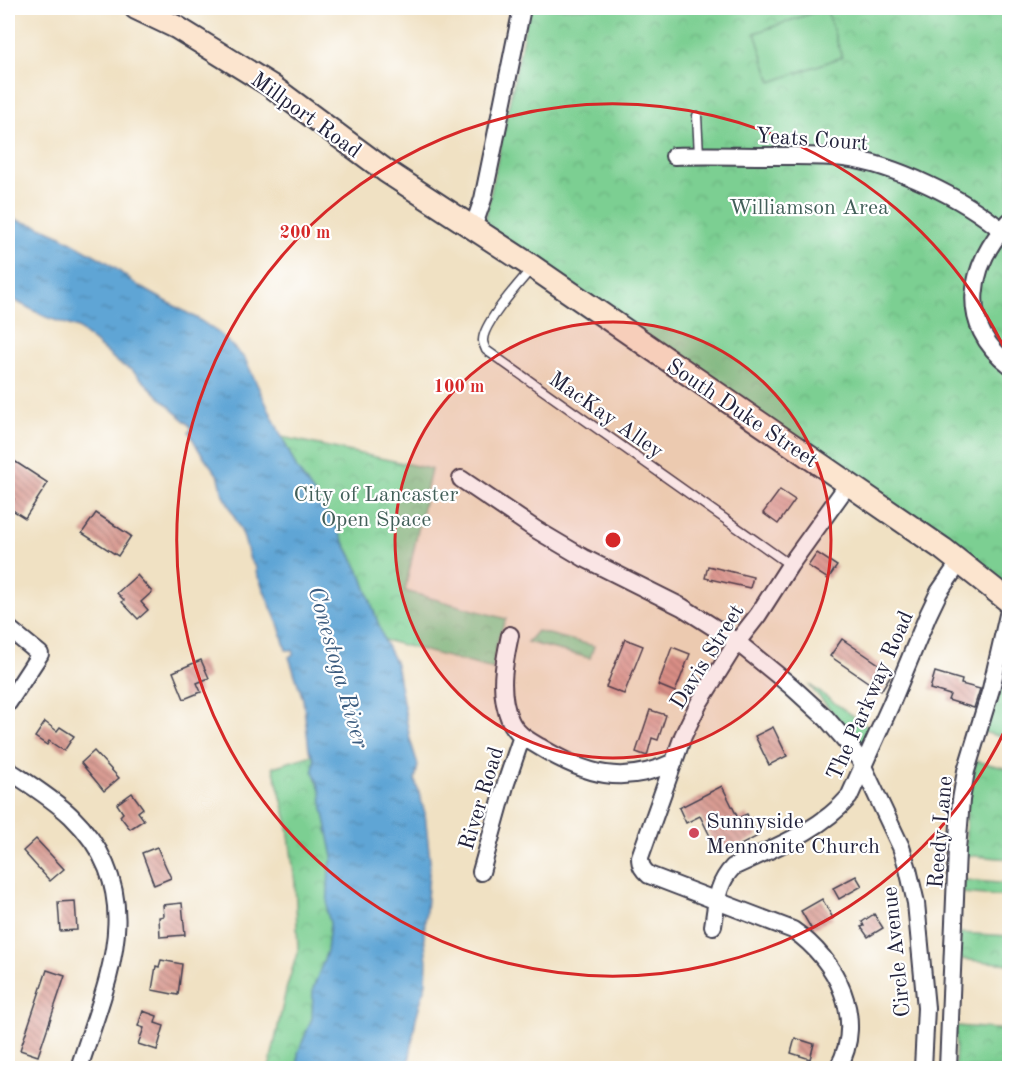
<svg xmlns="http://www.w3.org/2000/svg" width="1017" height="1076" font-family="'Old Standard TT',serif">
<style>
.park{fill:url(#park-crowns);stroke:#4f7866;stroke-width:1.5}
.pitch{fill:#7ccf92;stroke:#4f7866;stroke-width:1.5}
.water{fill:url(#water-ripples);stroke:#406488;stroke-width:1.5}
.building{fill:url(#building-back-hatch)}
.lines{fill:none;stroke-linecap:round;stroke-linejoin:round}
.service-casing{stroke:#413f4f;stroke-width:11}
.minor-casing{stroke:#413f4f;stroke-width:20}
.secondary-casing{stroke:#413f4f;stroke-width:26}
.service{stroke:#fff;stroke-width:8}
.minor{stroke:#fff;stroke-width:16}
.secondary{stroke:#fce5cf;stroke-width:22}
.ring{fill:none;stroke:#d62828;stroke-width:3}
.poi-dot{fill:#d1495b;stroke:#fff;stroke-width:2}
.labels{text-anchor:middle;stroke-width:4.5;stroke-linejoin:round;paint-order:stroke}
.street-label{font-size:22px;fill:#22223b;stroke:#fff}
.park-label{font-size:22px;fill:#425f59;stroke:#fff}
.poi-label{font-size:22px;fill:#22223b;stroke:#fff;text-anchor:start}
.water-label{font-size:24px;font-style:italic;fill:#3d5d80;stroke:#fff}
.centre{fill:#d62828;stroke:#fff;stroke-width:3}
.ring-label{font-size:18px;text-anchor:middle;font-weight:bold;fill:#d62828;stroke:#fff;stroke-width:4.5;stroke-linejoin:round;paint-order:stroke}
</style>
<defs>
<pattern id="park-crowns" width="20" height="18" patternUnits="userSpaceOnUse" patternTransform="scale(1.5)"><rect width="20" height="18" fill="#7ccf92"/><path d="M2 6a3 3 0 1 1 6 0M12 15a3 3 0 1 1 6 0" fill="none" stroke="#6bb17f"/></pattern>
<pattern id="water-ripples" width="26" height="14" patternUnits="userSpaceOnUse" patternTransform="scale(1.5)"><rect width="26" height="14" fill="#5fa5d5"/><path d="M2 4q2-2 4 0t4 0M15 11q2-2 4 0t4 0" fill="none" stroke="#4e86ae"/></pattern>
<pattern id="building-back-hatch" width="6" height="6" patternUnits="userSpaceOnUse" patternTransform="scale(1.5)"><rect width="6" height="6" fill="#d99c93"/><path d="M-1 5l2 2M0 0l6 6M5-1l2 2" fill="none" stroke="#b07f79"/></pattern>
</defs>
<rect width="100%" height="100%" fill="#fff"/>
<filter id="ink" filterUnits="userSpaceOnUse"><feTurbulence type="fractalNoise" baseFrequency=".0167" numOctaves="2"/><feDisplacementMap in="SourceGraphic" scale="12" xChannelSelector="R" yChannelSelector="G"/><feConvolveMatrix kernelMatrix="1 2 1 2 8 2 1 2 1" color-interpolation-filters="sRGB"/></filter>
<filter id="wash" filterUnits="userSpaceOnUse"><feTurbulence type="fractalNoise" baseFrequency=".008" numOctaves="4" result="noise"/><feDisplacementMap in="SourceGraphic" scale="24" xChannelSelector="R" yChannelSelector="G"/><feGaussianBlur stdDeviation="1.35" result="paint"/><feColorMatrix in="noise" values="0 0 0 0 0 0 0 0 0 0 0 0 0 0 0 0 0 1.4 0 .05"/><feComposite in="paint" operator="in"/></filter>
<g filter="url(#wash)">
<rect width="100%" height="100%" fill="#f0e1c3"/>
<g class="park">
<path d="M529 8H1009V588L484 225Z"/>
<path d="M282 437 431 469 405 591 506 619C498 636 494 650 493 669L384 640 362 577 350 553 334 523 297 469Z"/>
<path d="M537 631 594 646 590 658 527 642Z"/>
<path d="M1009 639V739L983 732Z"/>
<path d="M808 684 870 728 862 746Z"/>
<path d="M335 748 332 1068H269L286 990 298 950 295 883 287 820 273 767Z"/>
<path d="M976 761 1009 769V859L965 855 967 802Z"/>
<path d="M964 880 1009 884V897L962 893Z"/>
<path d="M960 933 1009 936V964L959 959Z"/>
<path d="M956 1026 1009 1030V1068H955Z"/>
</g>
<path class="pitch" d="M826 8 842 57 771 82 755 33Z"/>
<path class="water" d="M8 218 38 226 57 234 107 262 137 285 198 319 220 334 245 359 297 469 334 523 362 577 384 640 396 664 410 739 418 765 415 780 425 813 430 861 424 935 427 961 426 983 416 1018 408 1068H298V1053L312 1018 313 989 327 951 330 923 327 912 329 868 333 857 322 804 321 792 313 771 314 759 309 749 303 699 289 657 293 654V650H286L279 626 256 572V568L250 560 243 535 222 491 219 477 199 450 189 432 192 428 132 370 120 364 78 328 46 317 8 297Z"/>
<g id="blocks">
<g class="building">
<path d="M8 457 48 483 25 518 9 508 14 499 8 495Z"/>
<path d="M780 490 795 500 778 524 763 513Z"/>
<path d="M96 513 131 536 118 556 82 533Z"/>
<path d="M817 553 837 566 828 579 808 566Z"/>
<path d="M708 566 753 577 750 588 705 578Z"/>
<path d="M137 575 152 592 141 602 148 610 138 619 122 602 124 600 117 593Z"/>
<path d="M625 639 643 646 624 694 606 687Z"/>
<path d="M842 639 892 673 881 691 830 656Z"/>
<path d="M672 647 690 654 675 692 658 685Z"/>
<path d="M201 660 209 678 197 683 201 692 184 699 173 672Z"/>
<path d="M935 672 962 680 961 684 980 689 974 708 948 700 950 695 930 689Z"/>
<path d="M650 710 666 715 658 740 652 738 647 756 636 752Z"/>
<path d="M45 722 57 731 60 727 74 736 64 751 49 741 47 745 35 737Z"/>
<path d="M773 727 787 756 769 765 755 736Z"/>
<path d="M94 751 119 778 104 791 81 763Z"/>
<path d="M722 786 738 818 747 814 758 836 720 856 700 816 686 823 679 808Z"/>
<path d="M132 793 143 808 138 812 144 820 130 829 120 816 123 813 117 804Z"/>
<path d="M36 839 64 869 50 881 23 851Z"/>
<path d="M157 847 171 878 154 885 142 853Z"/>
<path d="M856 876 862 886 839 899 833 888Z"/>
<path d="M822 899 833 918 812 930 801 911Z"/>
<path d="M75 901 77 930 60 931 58 902Z"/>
<path d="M182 903 185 935 160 937 159 917 164 916 163 905Z"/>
<path d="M874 914 883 928 868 937 861 927 864 926 862 922Z"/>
<path d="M161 960 182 964 178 995 152 990 156 966 159 967Z"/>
<path d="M47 970 65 976 38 1056 20 1050Z"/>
<path d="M143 1011 157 1016 155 1023 164 1026 157 1050 138 1044 144 1028 138 1026Z"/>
<path d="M795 1038 814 1044 810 1059 791 1053Z"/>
</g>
</g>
</g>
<g filter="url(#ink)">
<use href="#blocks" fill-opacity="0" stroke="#413f4f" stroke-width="1.5"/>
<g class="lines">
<g class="service-casing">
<g id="service">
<path d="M697 116 699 155"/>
<path d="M532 268C521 281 482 324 483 341 483 344 485 347 486 350L790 565"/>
</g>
</g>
<g class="minor-casing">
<g id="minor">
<path d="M674 156C706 155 738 156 771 156 795 156 820 155 844 158 893 164 964 198 1001 230"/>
<path d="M1010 221C968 265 957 325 1010 365"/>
<path d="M473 228 483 199 522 8"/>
<path d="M461 479 535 529 584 558 682 607 737 642 791 686 826 718 845 740 860 760 901 847 908 869 916 903 926 1008 923 1068"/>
<path d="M8 628 40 654 8 703"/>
<path d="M510 635C504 663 498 692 510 720 516 734 528 740 540 747 586 775 623 786 674 762"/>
<path d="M8 770C29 784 52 798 71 816 151 894 107 980 79 1068"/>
<path d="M481 872 505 786 522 736"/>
<path d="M713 926C717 903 716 885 733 867 773 848 820 831 849 797L891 704 928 615 939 592 959 563"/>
<path d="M838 1068C866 1019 837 960 793 930L649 875C643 870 640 866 640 857L683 736 699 703 737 642 758 615 790 565 849 483"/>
<path d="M948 1068 957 850 961 800 966 771 991 689 1010 606"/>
</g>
</g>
<g class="secondary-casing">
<path id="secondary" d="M136 8 176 27 270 85 386 171 533 267 943 549 1010 602"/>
</g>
<use href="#service" class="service"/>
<use href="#minor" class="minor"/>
<use href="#secondary" class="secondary"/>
</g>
</g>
<circle cx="613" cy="540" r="218" fill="#d62828" fill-opacity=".12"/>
<g class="ring">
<circle cx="613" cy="540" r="218"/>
<path d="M1008 724A436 436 0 1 1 1008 356"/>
</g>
<circle class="poi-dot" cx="694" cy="833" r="6"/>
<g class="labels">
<g class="street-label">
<text transform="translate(307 114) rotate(36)" y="8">Millport Road</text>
<text transform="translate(812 138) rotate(4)" y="8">Yeats Court</text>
<text transform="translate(743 412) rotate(34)" y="8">South Duke Street</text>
<text transform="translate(607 414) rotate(35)" y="8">MacKay Alley</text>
<text transform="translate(706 656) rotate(-58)" y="8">Davis Street</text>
<text transform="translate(869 695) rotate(-66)" y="8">The Parkway Road</text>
<text transform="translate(480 798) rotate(-73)" y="8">River Road</text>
<text transform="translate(939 832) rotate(-85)" y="8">Reedy Lane</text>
<text transform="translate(895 952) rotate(-96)" y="8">Circle Avenue</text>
</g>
<g class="park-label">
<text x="809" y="214">Williamson Area</text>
<text x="376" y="501">City of Lancaster<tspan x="376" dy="25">Open Space</tspan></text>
</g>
<g class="poi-label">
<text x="706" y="828">Sunnyside<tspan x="706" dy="25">Mennonite Church</tspan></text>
</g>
<g class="water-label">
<text transform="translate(339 667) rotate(74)" y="8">Conestoga River</text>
</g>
</g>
<circle cx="613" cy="540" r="9" class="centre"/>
<g class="ring-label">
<text x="305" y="238">200 m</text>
<text x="459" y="392">100 m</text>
</g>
<rect width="1017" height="1076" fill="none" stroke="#fff" stroke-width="30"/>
</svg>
